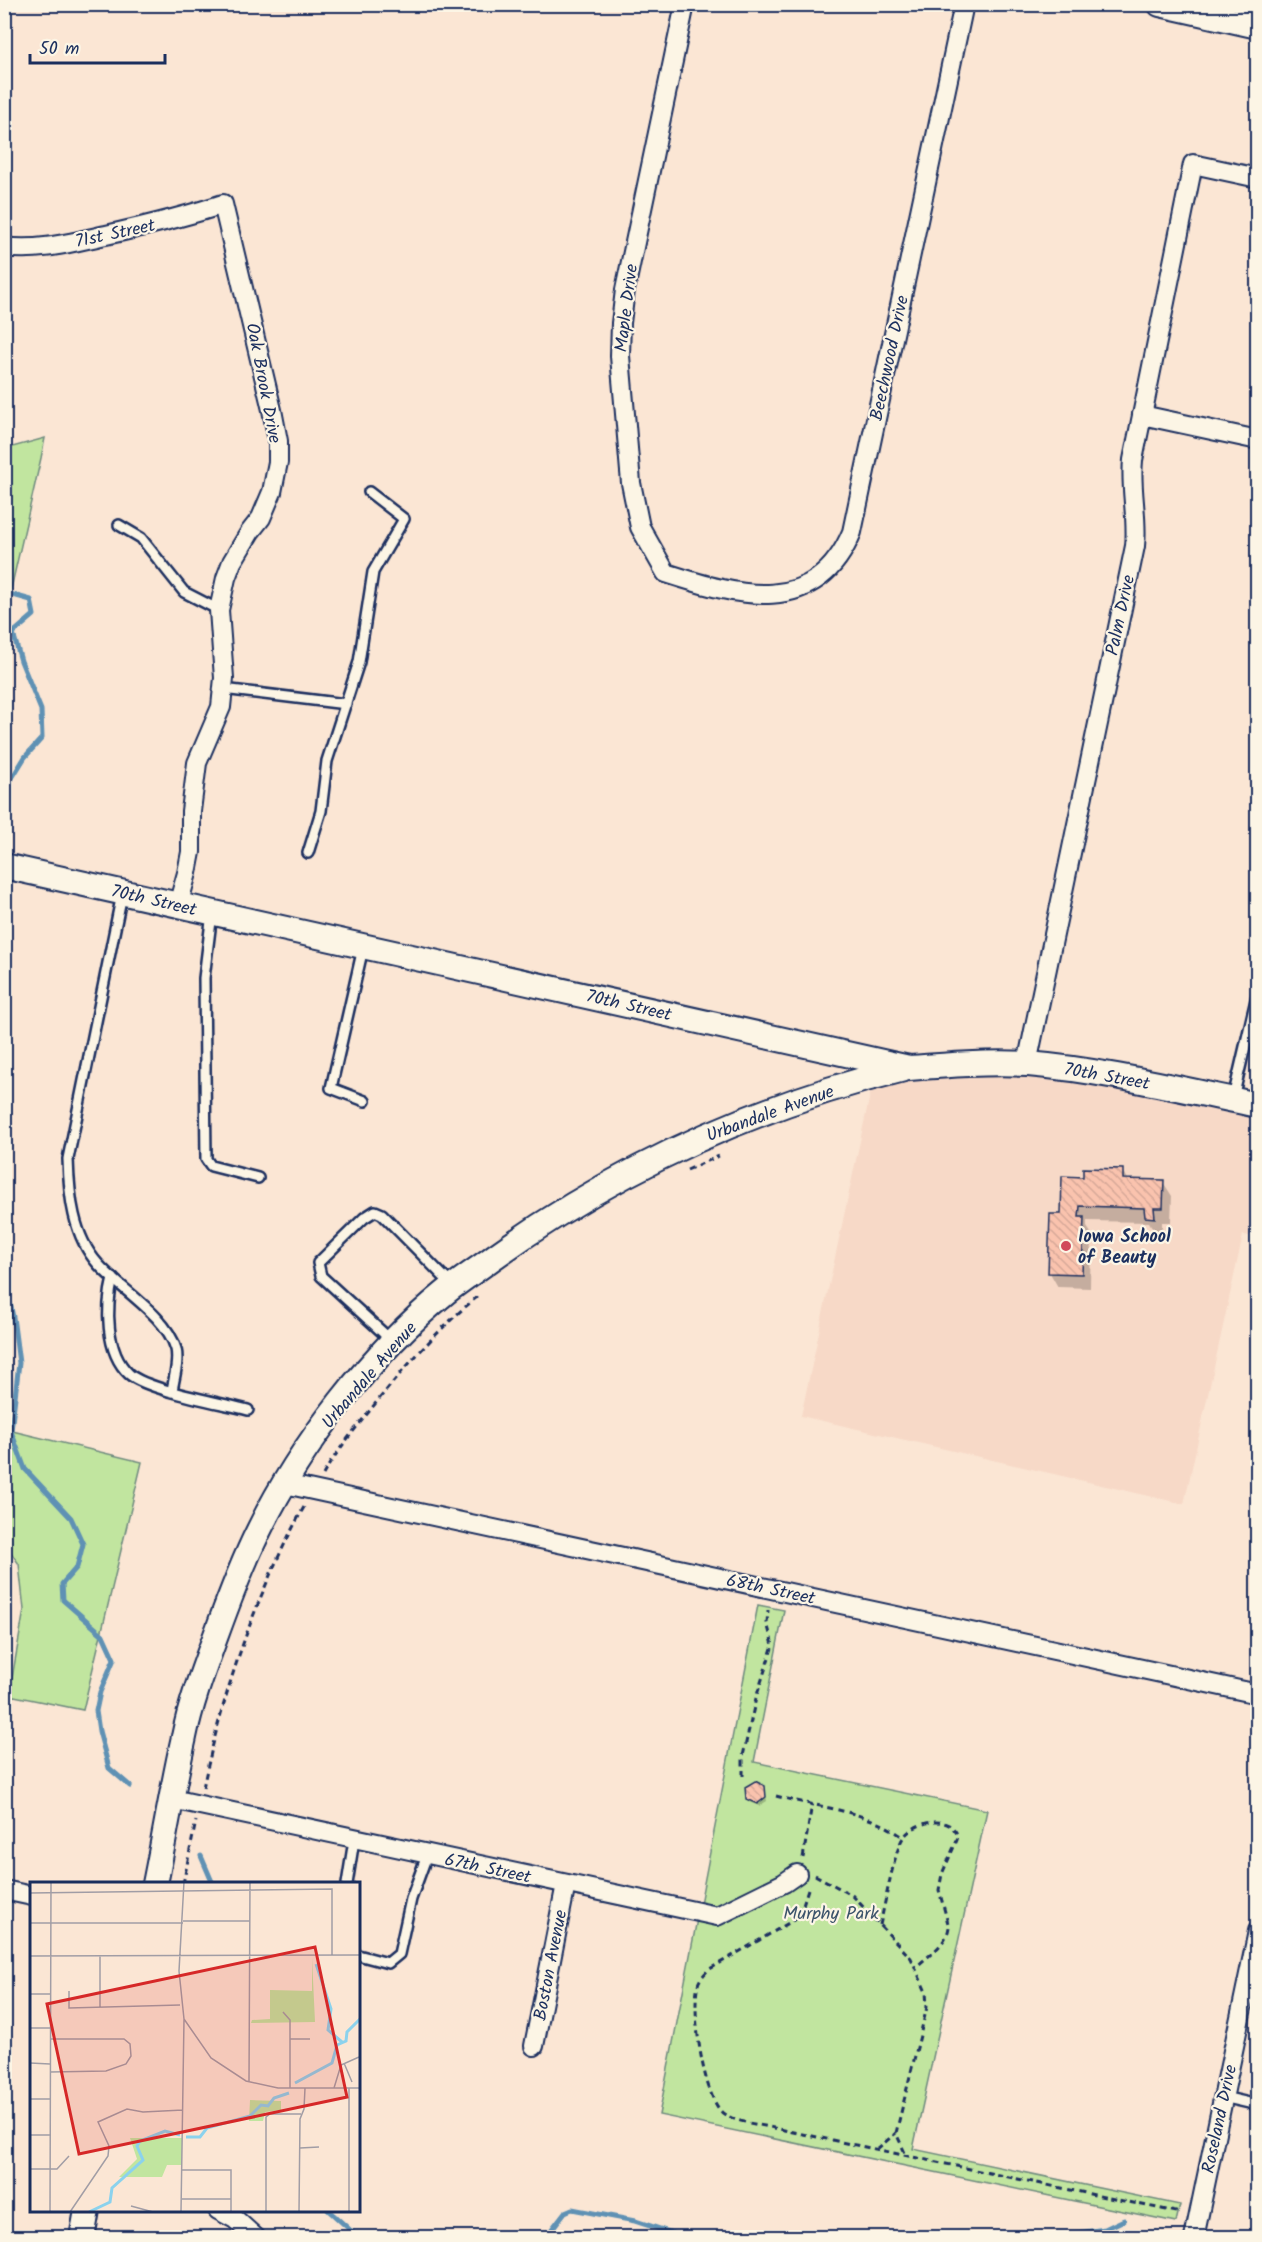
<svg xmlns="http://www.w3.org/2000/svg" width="1262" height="2242" font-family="Kalam,sans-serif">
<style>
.built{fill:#f7d9c7}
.park{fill:#c1e59f;stroke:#6e8a7e;stroke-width:1.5}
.shadow{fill:#0003}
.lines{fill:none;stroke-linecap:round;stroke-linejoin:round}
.stream{stroke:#5e91b4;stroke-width:5}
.building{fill:url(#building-back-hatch);stroke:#1b2f5e;stroke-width:1.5}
.lane-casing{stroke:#1b2f5e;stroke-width:14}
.street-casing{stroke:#1b2f5e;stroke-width:22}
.secondary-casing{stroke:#1b2f5e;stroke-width:28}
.path{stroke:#1b2f5e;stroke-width:3;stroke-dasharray:6 4.5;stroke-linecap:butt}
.lane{stroke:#fcf5e5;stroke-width:9}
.street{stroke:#fcf5e5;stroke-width:18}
.secondary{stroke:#fcf5e5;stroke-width:24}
.poi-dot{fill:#d1495b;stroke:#fcf5e5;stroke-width:2}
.labels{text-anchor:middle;stroke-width:4.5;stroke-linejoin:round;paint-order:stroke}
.street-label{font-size:18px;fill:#1b2f5e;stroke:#fcf5e5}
.poi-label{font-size:18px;font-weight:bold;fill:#1b2f5e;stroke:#fcf5e5;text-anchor:start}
.park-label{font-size:18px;fill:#3c536b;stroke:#fcf5e5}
.inset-river{fill:none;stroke:#8bd2ed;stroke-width:3}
.inset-road{fill:none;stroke:#a19da5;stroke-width:1.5}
.view{fill:#d62828;fill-opacity:0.15;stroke:#d62828;stroke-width:3}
.inset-edge{fill:none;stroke:#1b2f5e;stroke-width:3}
</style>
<defs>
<pattern id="building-back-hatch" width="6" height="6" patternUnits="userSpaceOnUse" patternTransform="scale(1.5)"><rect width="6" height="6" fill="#fac3ae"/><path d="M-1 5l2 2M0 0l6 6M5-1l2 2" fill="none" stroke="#d6a898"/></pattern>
</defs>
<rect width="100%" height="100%" fill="#fbe6d4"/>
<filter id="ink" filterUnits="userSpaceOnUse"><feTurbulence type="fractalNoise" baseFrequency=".0167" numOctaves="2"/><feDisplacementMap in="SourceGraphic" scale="12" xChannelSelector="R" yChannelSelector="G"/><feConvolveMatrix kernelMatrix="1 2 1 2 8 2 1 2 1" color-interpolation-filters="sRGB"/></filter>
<g filter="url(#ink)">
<path class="built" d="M961 1064 1257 1105V1237L1243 1235 1184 1504 801 1416 874 1076Z"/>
<g class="park">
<path d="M45 438 41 458 5 615V449Z"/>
<path d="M4 1429 142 1462 83 1710 9 1695 24 1610 19 1564 5 1544Z"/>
<path d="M758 1605 784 1610 754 1762 987 1810 913 2149 1180 2205 1176 2222 659 2115Z"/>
</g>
<g class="shadow">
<path d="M1122 1170 1128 1181 1163 1182 1172 1196 1171 1222H1162V1232L1154 1231 1149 1222 1087 1221V1227L1091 1233 1090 1288 1058 1287 1050 1273 1063 1216 1084 1178Z"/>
<path d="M764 1787 767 1801 759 1806 749 1802 747 1798Z"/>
</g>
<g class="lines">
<g class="stream">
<path d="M4 520 8 529 4 559"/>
<path d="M4 590 6 593 31 600 34 615 13 633 21 661 41 710 42 738 25 757 4 791"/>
<path d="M4 1256 5 1280 13 1317 19 1363 11 1431 25 1469 71 1518 83 1544 77 1567 62 1584 63 1600 103 1635 114 1659 100 1692 96 1711 99 1731 109 1768 130 1786"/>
<path d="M201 1856 213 1884"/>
<path d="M328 2210 359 2238"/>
<path d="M545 2238 565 2212 572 2209 635 2221 687 2238"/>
<path d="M1045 2238 1105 2229 1124 2220"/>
</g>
</g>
<g class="building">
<path d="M1083 1168 1123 1169V1179L1164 1180 1163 1208H1154L1155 1218 1145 1217 1144 1208 1080 1206 1079 1217H1084L1082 1274 1048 1273 1050 1214H1061L1062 1176 1083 1177Z"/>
<path d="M755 1781 765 1786 766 1797 757 1804 746 1799 745 1787Z"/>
</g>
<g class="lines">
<g class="lane-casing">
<g id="lane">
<path d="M119 525 141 538 184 592 219 610"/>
<path d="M223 689 346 704"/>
<path d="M308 853 321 811 327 761 359 662 373 572 404 519 369 492"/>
<path d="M122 894 68 1159C69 1195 73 1236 98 1264 121 1290 166 1315 176 1349 179 1362 174 1378 172 1391"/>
<path d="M212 913 204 978 206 1159 211 1166 258 1178"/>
<path d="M363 948 331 1088 365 1101"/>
<path d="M1233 1098 1258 991"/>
<path d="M113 1278C106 1306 105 1352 129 1374 147 1390 221 1403 248 1410"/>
<path d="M392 1341 321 1276 318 1263 364 1218 375 1211 382 1214 452 1285"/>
<path d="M347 1884 354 1840"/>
<path d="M358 1955 388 1963 399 1954 411 1899 427 1855"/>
<path d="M1223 2097 1258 2105"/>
</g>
</g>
<g class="street-casing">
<g id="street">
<path d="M685 4 625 290 621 323 620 356 631 483 640 527 666 573C737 596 816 619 852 532L964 4"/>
<path d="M4 247C38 252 73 242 106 235 146 226 185 217 223 204L272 410 278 441V462L272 492 261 518 250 532 232 562 226 578 219 610 224 678 221 707 197 763 191 811V852L187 873 178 905"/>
<path d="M1142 415 1258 440"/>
<path d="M1027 1064 1135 546C1138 517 1130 489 1133 460L1193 164 1258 178"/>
<path d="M285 1484 1258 1694"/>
<path d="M172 1799 717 1916 784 1883 797 1874"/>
<path d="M4 1890 32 1896"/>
<path d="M534 2046 566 1884"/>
<path d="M218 2210 235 2219 256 2238"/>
<path d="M1194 2238 1258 1931"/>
</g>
</g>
<g class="secondary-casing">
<g id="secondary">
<path d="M1160 4 1258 26"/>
<path d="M4 866 909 1068C948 1065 988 1062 1028 1064 1103 1070 1184 1090 1258 1105"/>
<path d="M155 1884C165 1835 173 1785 184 1737 191 1702 204 1668 216 1635 229 1599 242 1564 259 1530 300 1446 373 1351 446 1292 461 1280 478 1269 494 1257 617 1169 756 1105 904 1069"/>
<path d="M82 2238 87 2210"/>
</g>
</g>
<g class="path">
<path d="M687 1170 719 1156"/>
<path d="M323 1475C337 1450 357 1427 375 1404 406 1366 438 1329 477 1297"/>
<path d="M743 1776V1756L756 1698 773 1645 767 1623 768 1610"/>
<path d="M203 1788C223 1692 256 1593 304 1507"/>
<path d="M776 1796C819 1808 867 1810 903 1837"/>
<path d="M803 1858 812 1804"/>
<path d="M815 1875 852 1895 911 1958 926 1992 927 2007 896 2133 906 2155"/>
<path d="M183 1884 196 1821"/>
<path d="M808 1889 799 1917 708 1970C704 1975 699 1979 698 1985 691 2009 703 2099 724 2114 738 2123 758 2124 774 2128L1181 2213"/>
<path d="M880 1925C884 1908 895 1849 903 1838 910 1828 924 1822 936 1822 946 1822 954 1826 958 1836L957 1840 942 1874 939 1890 949 1927C947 1944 929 1955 916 1967"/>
<path d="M877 2149 896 2133"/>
</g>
<use href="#lane" class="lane"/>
<use href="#street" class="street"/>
<use href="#secondary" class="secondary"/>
</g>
</g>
<circle class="poi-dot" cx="1066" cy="1246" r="6"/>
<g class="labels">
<g class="street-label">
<text transform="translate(115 233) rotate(-12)" y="6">71st Street</text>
<text transform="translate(626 308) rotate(-83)" y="6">Maple Drive</text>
<text transform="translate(889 358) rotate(-78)" y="6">Beechwood Drive</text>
<text transform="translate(264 383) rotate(79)" y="6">Oak Brook Drive</text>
<text transform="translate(1120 615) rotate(-78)" y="6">Palm Drive</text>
<text transform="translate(154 900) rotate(13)" y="6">70th Street</text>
<text transform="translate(629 1005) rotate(13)" y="6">70th Street</text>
<text transform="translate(1107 1076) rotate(10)" y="6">70th Street</text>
<text transform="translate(770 1113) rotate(-20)" y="6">Urbandale Avenue</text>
<text transform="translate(369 1375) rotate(-49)" y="6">Urbandale Avenue</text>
<text transform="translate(771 1589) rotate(12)" y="6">68th Street</text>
<text transform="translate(488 1868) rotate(12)" y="6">67th Street</text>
<text transform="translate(550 1965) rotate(-79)" y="6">Boston Avenue</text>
<text transform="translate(1219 2119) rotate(-78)" y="6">Roseland Drive</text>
</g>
<g class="poi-label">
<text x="1078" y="1242">Iowa School<tspan x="1078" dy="21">of Beauty</tspan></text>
</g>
<g class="park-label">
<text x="831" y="1919">Murphy Park</text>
</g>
</g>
<g transform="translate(30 1882)">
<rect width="330" height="330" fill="#fbe6d4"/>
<path d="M282 76 285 140 221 141 222 138 240 137V108L282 109ZM220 218 251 219V228L235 230 233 239H219ZM100 256H152V283H137L132 295H89L107 277Z" fill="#c1e59f"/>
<path class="inset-river" d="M286 82 301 127 298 148 312 160M265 201 302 181 307 163 316 159 317 150 330 137M156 255H170L177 246 220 234 231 223 238 224 244 216 259 211M59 330 80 320 82 306 113 278 107 264 110 259 135 249 150 253"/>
<path class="inset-road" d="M0 11 302 7V73M153 39H220M0 41H153M0 74 330 73M39 109V126L150 123M0 112H21M70 125V74M253 130 260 138V206M154 137 181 176 216 199 248 206H330M0 146H20M260 157H280M0 181 20 182M314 181 322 200M20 190 76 189 96 182 101 174 100 162 94 157H20M219 200 220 0M304 206 311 183 329 175M319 206V330M0 217H20M0 253H20M270 266 289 265M0 287H27L39 274M152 288H201V330M152 317H201M101 324 123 330M20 330 21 0M40 330 78 274 79 264 68 240 97 227 113 230 153 228M151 330 154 137 149 89 154 0M236 330V235L240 232H271M269 330 270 237 274 227 275 206"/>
<path class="view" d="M285 65 317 215 49 272 17 122Z"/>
<rect width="330" height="330" class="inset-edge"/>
</g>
<rect width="1262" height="2242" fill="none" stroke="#fcf5e5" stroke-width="24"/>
<rect x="12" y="12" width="1238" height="2218" fill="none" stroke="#1b2f5e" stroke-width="2" filter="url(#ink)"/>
<path d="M30 54v9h135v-9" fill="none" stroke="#1b2f5e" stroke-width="3"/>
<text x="39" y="54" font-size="18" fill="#1b2f5e" stroke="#fcf5e5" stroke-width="4.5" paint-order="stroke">50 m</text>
</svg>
